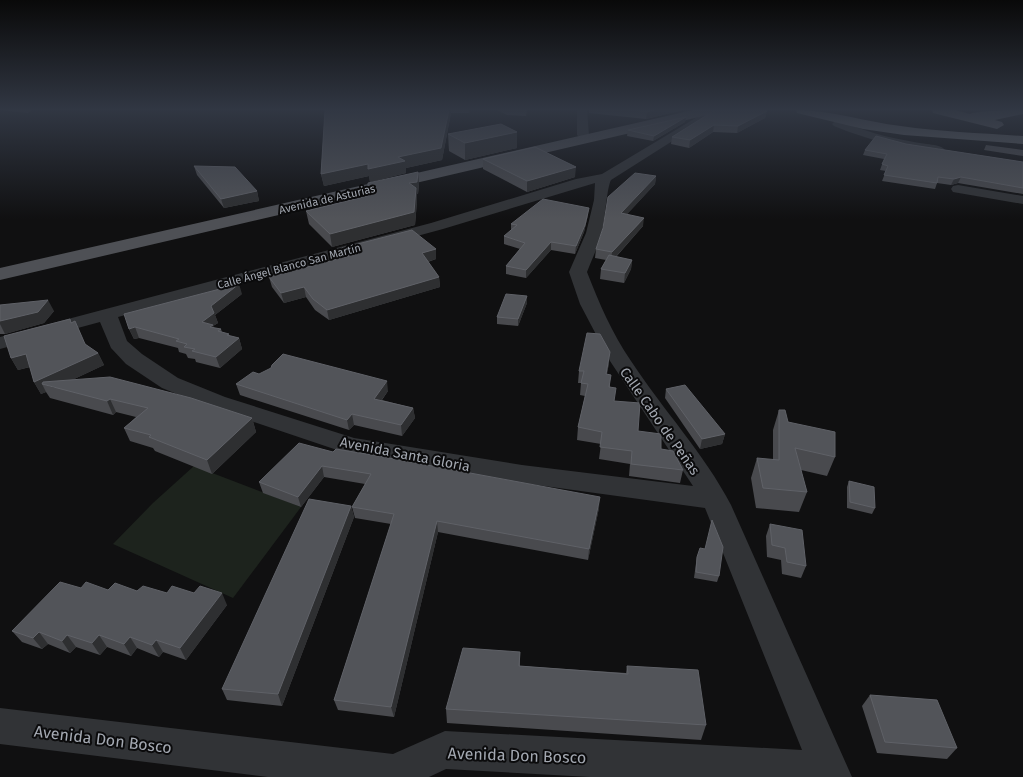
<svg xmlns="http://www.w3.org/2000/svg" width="1023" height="777" font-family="'Fira Sans',sans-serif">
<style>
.green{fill:#1d231d}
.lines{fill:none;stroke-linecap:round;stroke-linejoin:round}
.minor{fill:#313336;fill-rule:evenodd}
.major{fill:#4e5055;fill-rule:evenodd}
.highway{fill:#5e6166;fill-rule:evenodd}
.wall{fill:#494a4e}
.shaded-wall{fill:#2e2f31}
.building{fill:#525459;stroke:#5f6167}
.labels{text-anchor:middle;stroke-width:4;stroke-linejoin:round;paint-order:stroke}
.far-street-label{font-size:11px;fill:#a3a8b1;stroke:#0b0b0c}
.street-label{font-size:14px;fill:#a3a8b1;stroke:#0b0b0c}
.near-street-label{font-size:16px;fill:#a3a8b1;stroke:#0b0b0c}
</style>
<rect width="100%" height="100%" fill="#101011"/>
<path class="green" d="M194 466 301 507 233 598 113 544 153 503Z"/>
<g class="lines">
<g class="minor">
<path d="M577 110H587L589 135 587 137H579L577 135Z"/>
<path d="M703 110H713L715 114 611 180C607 187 605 219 602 231 599 245 592 259 587 272 599 303 612 333 631 361 663 410 704 453 731 505L852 777H590L446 769 429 777H268L0 744V708L393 754 445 731 802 750 705 508 522 483 343 452 209 407 162 388 126 364 111 348 100 322 0 349V337L431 223 576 179 602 174 704 113ZM595 183 594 200 586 233 569 272 580 304 610 361 693 486 522 465 354 438 225 397 178 378 142 354 127 341 118 317 443 229Z"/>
<path d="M842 117 848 120 845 123C872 134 899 140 927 144 933 145 941 145 945 150 934 162 850 133 834 126L832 124 838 118Z"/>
<path d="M958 185 1023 196V204L953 192 951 189 953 186Z"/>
</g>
<path class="major" d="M693 110H718L712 114 0 280V268Z"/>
<g class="highway">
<path d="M796 110C831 110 866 122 901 126 941 132 983 133 1023 136V144L904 135 863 129 797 113Z"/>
<path d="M932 110H955L970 114C974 111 1015 110 1023 110V114L995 120 1002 122 1004 125 997 129 933 113Z"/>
</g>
</g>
<g class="wall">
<path d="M0 110H32L28 113Z"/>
<path d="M325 110H470L469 113H451L442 160 406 168V173L370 182 369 176 324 186 321 174Z"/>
<path d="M497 110H527L526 116 507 115Z"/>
<path d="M589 110H683L646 119 589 113Z"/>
<path d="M715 110 767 111 765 118 737 133 713 132 689 148 671 144 672 137Z"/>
<path d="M686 117 685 122 653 141 627 136 628 130Z"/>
<path d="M517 132V148L465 160 449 151 448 134Z"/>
<path d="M906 144 1023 162V194L958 183 951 185 937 183 935 189 882 181 886 171 880 170 884 159 863 155 865 150Z"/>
<path d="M986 145 1023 150V156L984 150Z"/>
<path d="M483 159 575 177 527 192 483 169Z"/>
<path d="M194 166 257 191 259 201 224 208 197 175Z"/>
<path d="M656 176 655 184 627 214 643 226 616 257 632 260 631 269 624 283 600 279 601 269 606 260 595 258 596 249Z"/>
<path d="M419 184 418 194H417V201L415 225 332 247 309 224 306 211Z"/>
<path d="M588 215 584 232 575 254 551 250 526 278 506 274V266L520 249 504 244V236L511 231V224Z"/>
<path d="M342 248 436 249V259L428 262 439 277 440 287 329 320 315 310 306 297 284 303 272 287 269 277 343 258Z"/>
<path d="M242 294 215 315 218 323 213 326 214 328 221 329 222 332 230 336 239 338 242 349 220 368 196 362 195 359 188 358 186 354 179 352 178 348 139 338 134 339 129 329Z"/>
<path d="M527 296V303L518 326 497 324V317Z"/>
<path d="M0 305 54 311 44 323 5 334H0Z"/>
<path d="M72 322 86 345 98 353 104 365 72 380 252 418 256 432 212 474 155 451 153 448 130 441 124 428 136 417 116 412 113 415 50 398 46 392 41 394 34 382 30 367 18 370 11 358Z"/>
<path d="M609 363 607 374 614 401 638 431 661 449 683 470 680 483 629 476 630 464 599 459 601 444 577 440 578 427 585 396 580 395 581 383H578L579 371Z"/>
<path d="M259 374 388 391 382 400 413 408 415 418 402 436 354 425 349 430 240 395 236 384Z"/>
<path d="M666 389 725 434 722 444 700 449 665 398Z"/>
<path d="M779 410 788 422 835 457 827 476 801 470 807 492 799 512 756 508 751 478 757 458 773 460V430Z"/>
<path d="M333 452 599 508 588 560 438 532 394 717 338 710 334 700 391 524 355 518 352 507 365 484 324 477 301 507 263 493 259 482Z"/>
<path d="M849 481 875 508 872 514 847 508V487Z"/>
<path d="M351 506 354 517 282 706 227 700 222 689Z"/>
<path d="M770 524 806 566 801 578 782 574 781 560 767 557 766 536Z"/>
<path d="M705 549 719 576 717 582 694 578 696 563 697 557Z"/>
<path d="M81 588 108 590 167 593 227 605 186 660 163 652 159 657 137 648 131 656 107 647 100 655 76 647 70 653 48 644 42 649 22 642 12 631Z"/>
<path d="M520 652V666L626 673 627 666 706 725 701 740 447 723 446 709Z"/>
<path d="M870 695 957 748 947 759 877 753 862 706Z"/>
</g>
<g class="shaded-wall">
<path d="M449 110H451V113L442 160 406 168V173L370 182 369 176 324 186 321 174 398 157Z"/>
<path d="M654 110H683L646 119 647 112Z"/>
<path d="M767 111 765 118 737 133 738 126Z"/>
<path d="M686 117 685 122 653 141 654 136Z"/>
<path d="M714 125 713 132 689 148 690 140Z"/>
<path d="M517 132V148L465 160V143Z"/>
<path d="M576 167 575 177 527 192V181Z"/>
<path d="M418 172 419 184 418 194H417V201L415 225 332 247 330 234 409 183Z"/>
<path d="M656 176 655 184 620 222 621 213Z"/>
<path d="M961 177 958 183 951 185 954 179Z"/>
<path d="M257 191 259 201 224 208 221 199Z"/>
<path d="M589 208 588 215 584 232 575 254 576 246Z"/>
<path d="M644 218 643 226 611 262 612 252Z"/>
<path d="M551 242V250L526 278V270Z"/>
<path d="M436 249V259L423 263 422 253Z"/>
<path d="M632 260 631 269 624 283 625 273Z"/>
<path d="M439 277 440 287 329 320 327 310Z"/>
<path d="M239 284 242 294 215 315 218 323 213 326 216 335 202 322 211 306Z"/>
<path d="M304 287 306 297 284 303 281 293Z"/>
<path d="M527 296V303L518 326V319Z"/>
<path d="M48 300 54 311 44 323 5 334 0 324V321Z"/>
<path d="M75 321 90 356 98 353 104 365 55 388 42 384 46 392 41 394 34 382Z"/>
<path d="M135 327 139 338 134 339 129 329Z"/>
<path d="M229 334 232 343 239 338 242 349 220 368 216 357 227 335Z"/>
<path d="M610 352 609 363 604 386 606 374Z"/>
<path d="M26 354 33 366 18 370 11 358Z"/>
<path d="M387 381 388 391 375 409 374 399Z"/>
<path d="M110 399 116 412 113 415 107 401Z"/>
<path d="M413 408 415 418 402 436 401 425Z"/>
<path d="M352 414 354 425 349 430 347 420Z"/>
<path d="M252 418 256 432 212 474 207 460Z"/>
<path d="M725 434 722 444 700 449 702 439Z"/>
<path d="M322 466 324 477 301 507 298 497Z"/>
<path d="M600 497 599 508 588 560 589 549Z"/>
<path d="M351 506 354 517 282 706 278 694Z"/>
<path d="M437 521 438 532 394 717 391 707Z"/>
<path d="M222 593 227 605 186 660 180 648Z"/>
<path d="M39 632 48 644 42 649 33 638Z"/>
<path d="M67 635 76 647 70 653 62 641Z"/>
<path d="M99 635 107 647 100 655 92 643Z"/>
<path d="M130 637 137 648 131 656 124 644Z"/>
<path d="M156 640 163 652 159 657 152 645Z"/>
</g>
<g class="building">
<path d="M325 110H449L441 148 398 157 405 161 368 169V164L321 174Z"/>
<path d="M631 110H654L647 112Z"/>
<path d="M715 110H764L767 111 738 126 714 125 690 140 672 137Z"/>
<path d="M686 117 654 136 628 130Z"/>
<path d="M501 124 517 132 465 143 448 134Z"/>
<path d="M876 136 906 144 1023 162V188L961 177 954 179 938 177 937 183 884 175 888 166 882 164 887 154 865 150Z"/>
<path d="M535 147 576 167 527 181 483 159Z"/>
<path d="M194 166 235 167 257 191 221 199Z"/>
<path d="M418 172 417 182 409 183 416 188 414 212 330 234 306 211 368 196V183Z"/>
<path d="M635 173 656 176 621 213 644 218 612 252 596 249 603 228 608 197Z"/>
<path d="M543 199 589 208 585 225 576 246 551 242 526 270 506 266 525 243 504 236 517 225 511 224Z"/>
<path d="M412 230 436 249 422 253 439 277 327 310 313 299 304 287 281 293 269 277 349 256 342 248Z"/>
<path d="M609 255 632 260 625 273 601 269Z"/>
<path d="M239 284 211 306 214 313 202 322 213 325 210 327 221 329 218 331 229 334 227 335 239 338 216 357 192 351 195 349 184 347 187 344 176 341 179 339 135 327 129 329 124 314Z"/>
<path d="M506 294 527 296 518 319 497 317Z"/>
<path d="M48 300 38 312 0 321V305Z"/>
<path d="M70 319 71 323 75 321 85 344 98 353 34 382 26 354 11 358 4 336Z"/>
<path d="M587 333 600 334 610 352 606 374 611 375 609 387 616 388 614 401 640 403 638 431 661 434V449L673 451 683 470 631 464 632 451 600 447 602 432 578 427 588 384 581 383 584 371H579Z"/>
<path d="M283 354 387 381 374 399 413 408 401 425 352 414 347 420 236 384 253 372 259 374 271 368 272 365Z"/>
<path d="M110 377 191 398 252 418 207 460 149 437 151 435 124 428 148 408 110 399 107 401 42 384 43 382Z"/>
<path d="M685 385 725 434 702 439 666 389Z"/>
<path d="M779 410H785L788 422 835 432V457L795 448 807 492 763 488 757 458 779 460Z"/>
<path d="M299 443 333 452 336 449 378 456 600 497 589 549 437 521 391 707 334 700 394 514 352 507 371 474 322 466 298 497 259 482Z"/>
<path d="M849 481 874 487 875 508 850 502Z"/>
<path d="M309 499 351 506 278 694 222 689Z"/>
<path d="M712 520 723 547 719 576 696 572 697 557 700 548 705 549Z"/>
<path d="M770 524 802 530 806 566 787 562 785 548 772 545Z"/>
<path d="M60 582 81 588 86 582 108 590 115 583 137 591 143 586 167 593 172 586 194 593 200 586 222 593 180 648 156 640 152 645 130 637 124 644 99 635 92 643 67 635 62 641 39 632 33 638 12 631Z"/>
<path d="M463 648 520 652 519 666 628 674 627 666 698 670 706 725 446 709Z"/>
<path d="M870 695 937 700 957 748 885 742Z"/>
</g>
<linearGradient id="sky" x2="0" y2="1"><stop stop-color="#090909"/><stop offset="0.5" stop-color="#313743"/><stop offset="1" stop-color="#313743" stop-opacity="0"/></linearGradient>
<rect width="1023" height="219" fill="url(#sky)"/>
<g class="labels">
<g class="far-street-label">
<text transform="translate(327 199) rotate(-13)" y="4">Avenida de Asturias</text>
<text transform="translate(289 266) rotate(-15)" y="4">Calle Ángel Blanco San Martín</text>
</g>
<g class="street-label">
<text transform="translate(660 421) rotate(55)" y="5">Calle Cabo de Peñas</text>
<text transform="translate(405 454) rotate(11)" y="5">Avenida Santa Gloria</text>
</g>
<g class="near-street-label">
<text transform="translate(103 739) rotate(7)" y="6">Avenida Don Bosco</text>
<text transform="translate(517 755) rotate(2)" y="6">Avenida Don Bosco</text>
</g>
</g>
</svg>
